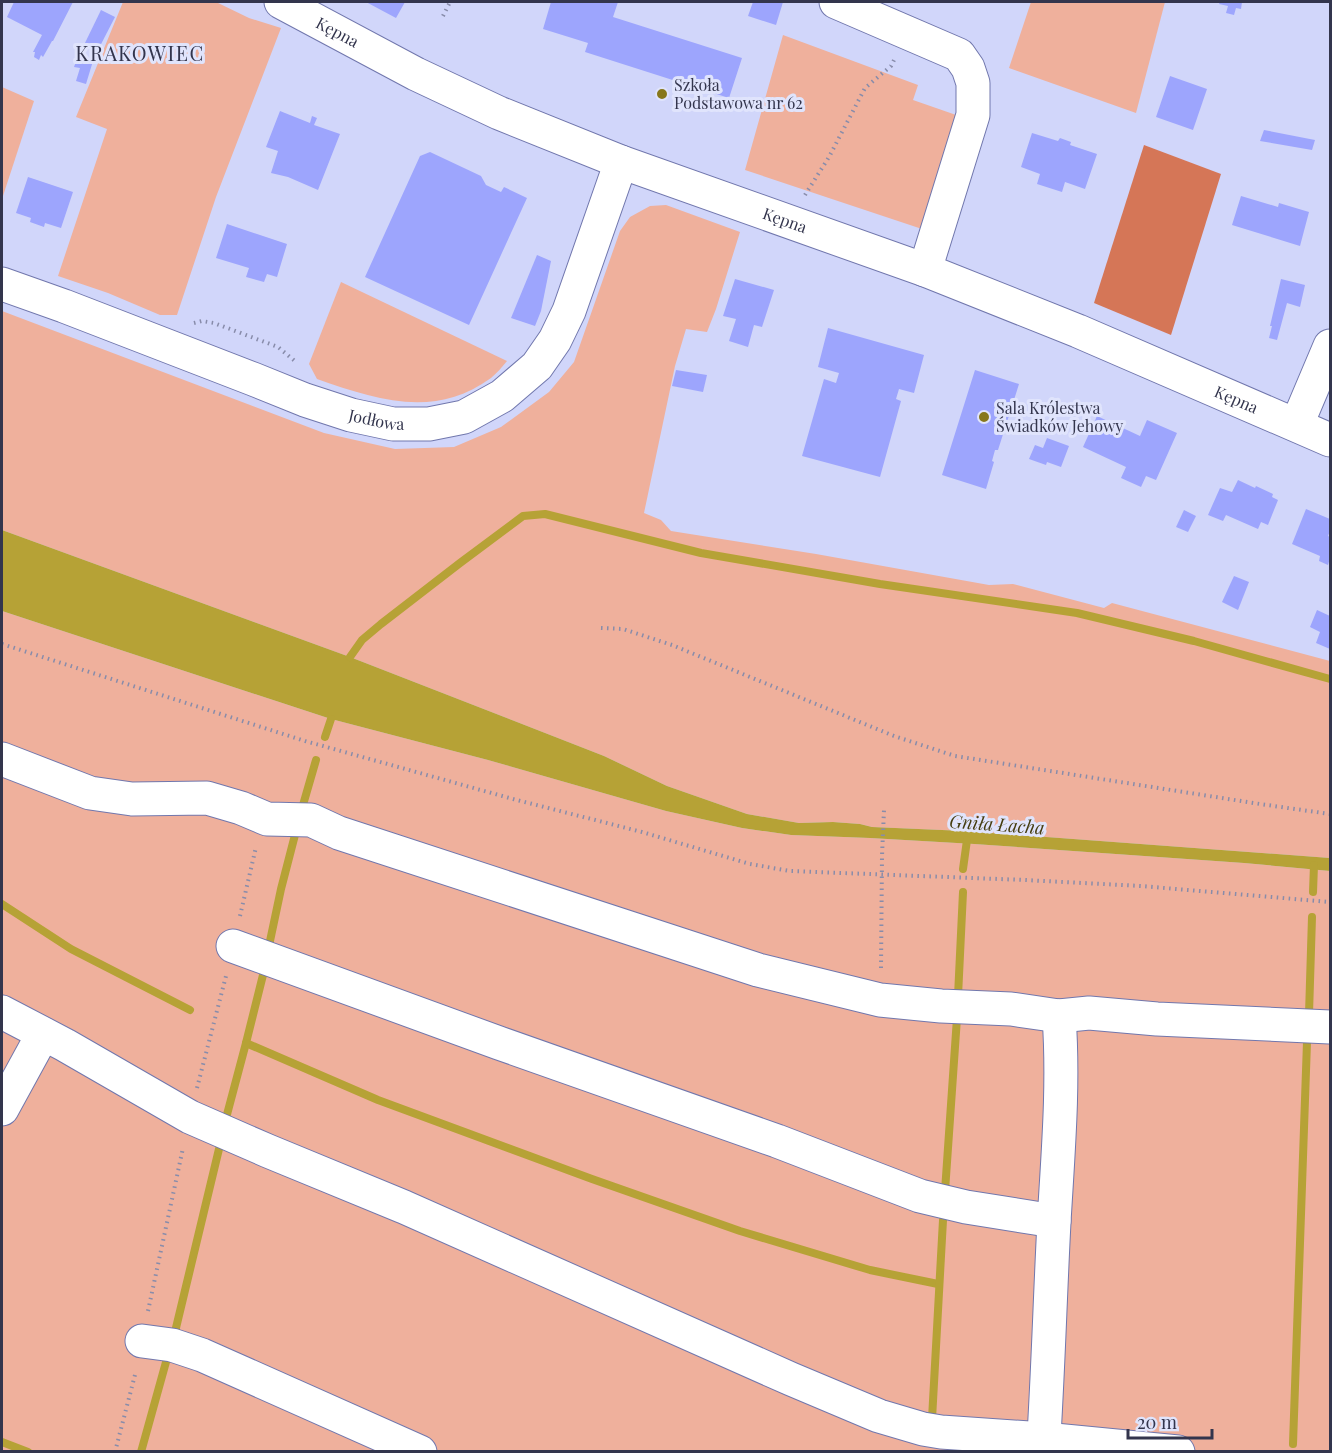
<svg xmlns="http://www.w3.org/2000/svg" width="1332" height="1453" font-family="'Playfair Display',serif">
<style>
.green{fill:#efb09c}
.forest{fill:#d57657}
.water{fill:#b6a236}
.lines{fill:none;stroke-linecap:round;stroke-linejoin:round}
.stream{stroke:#b6a236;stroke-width:8}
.building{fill:#9da5fd}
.minor-casing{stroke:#7177ad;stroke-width:35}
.path{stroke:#888caa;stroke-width:4;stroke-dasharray:1.5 4.5;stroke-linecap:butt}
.minor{stroke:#fff;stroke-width:33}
.poi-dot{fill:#87771b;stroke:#e0e4fc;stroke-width:2}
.labels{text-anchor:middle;stroke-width:6;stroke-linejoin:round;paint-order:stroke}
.street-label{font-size:16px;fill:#33354d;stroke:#e0e4fc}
.poi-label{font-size:16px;fill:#33354d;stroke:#e0e4fc;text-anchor:start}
.water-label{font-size:18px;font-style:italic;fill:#443c0f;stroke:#e0e4fc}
.quarter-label{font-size:20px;letter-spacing:1.5px;fill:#33354d;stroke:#e0e4fc}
</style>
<rect width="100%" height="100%" fill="#d1d6fa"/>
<g class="green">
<path d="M123 2H216L249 18 281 28 216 197 177 315H160L108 293 58 276 107 129 76 117Z"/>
<path d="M1031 2H1165L1136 113 1009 68Z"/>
<path d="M783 35 918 85 913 100 959 116 925 230 745 170Z"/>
<path d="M2 87 34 101 2 199Z"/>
<path d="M666 205 740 232 716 309 707 332 686 329 675 366 644 513 661 520 671 531 816 554 989 585 1013 584 1104 608 1112 603 1330 661V858L965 831 872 827 860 824 833 822 799 823 747 814 667 786 604 756 350 657 2 530V311L324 433 395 449 454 447 501 427 549 392 574 362 620 231 630 217 650 206Z"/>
<path d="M341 282 507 361C502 367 497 373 491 378 435 419 377 400 317 379L309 364Z"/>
<path d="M2 611 331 719 488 760 666 811 742 828 791 835 870 838 974 844 1244 863 1330 871V1451L2 1452Z"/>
</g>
<path class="forest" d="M1144 145 1221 174 1171 335 1094 303Z"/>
<path class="water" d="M2 530 350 657 604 756 667 786 747 814 799 823 833 822 860 824 872 827 965 831 1330 858V871L1244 863 974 844 870 838 791 835 742 828 666 811 488 760 331 719 2 611Z"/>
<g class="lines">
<g class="stream">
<path d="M350 657 362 640 381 624 460 563 523 516 545 514 701 553 880 584 1077 613 1194 641 1330 679"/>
<path d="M325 737 331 719"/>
<path d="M303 805 316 760"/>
<path d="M963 869 967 840"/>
<path d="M1313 892 1314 865"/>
<path d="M2 904 71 949 190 1010"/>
<path d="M270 941 281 889 296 831"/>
<path d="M264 971 246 1043 378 1100 592 1179 740 1231 870 1270 938 1284"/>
<path d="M958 996 963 892"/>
<path d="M1309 1014 1312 917"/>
<path d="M225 1122 246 1043"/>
<path d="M945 1191 957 1018"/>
<path d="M175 1332 219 1149"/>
<path d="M932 1419 943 1220"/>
<path d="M2 1442 28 1452"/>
<path d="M1293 1444 1307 1042"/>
<path d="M141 1452 166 1362"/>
</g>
</g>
<g class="building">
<path d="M14 2H73L53 41H52L43 57 41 55 39 60 34 57 35 52H33L42 35 7 17Z"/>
<path d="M366 2H405L396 18Z"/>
<path d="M551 2H618L613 17 742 58 729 98 585 52 588 43 543 29Z"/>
<path d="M753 2H783L776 25 748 16Z"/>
<path d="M1220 2H1242L1241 9 1236 8 1234 15 1226 13 1228 6 1219 4Z"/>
<path d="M101 10 115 17 97 52 84 45Z"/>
<path d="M78 56 93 61 86 84 76 81 80 68 74 67Z"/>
<path d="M1170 76 1207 89 1193 130 1156 117Z"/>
<path d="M280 111 310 123 312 116 317 118 314 125 340 134 318 190 288 177 271 173 278 151 266 147Z"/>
<path d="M1264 130 1315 140 1312 150 1260 141Z"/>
<path d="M1032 133 1058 141 1060 138 1071 142 1070 145 1097 154 1085 189 1065 182 1062 192 1037 184 1040 174 1021 167Z"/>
<path d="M430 152 481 176 486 185 501 192 504 187 527 198 469 325 365 277 420 156Z"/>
<path d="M28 177 73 192 61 228 45 223 44 227 30 222 31 218 16 213Z"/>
<path d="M1241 196 1278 207 1279 203 1309 212 1300 246 1232 225Z"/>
<path d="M227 224 287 244 277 277 267 274 264 282 246 277 249 268 216 258Z"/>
<path d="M537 255 551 261 541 311 535 326 511 318Z"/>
<path d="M735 279 774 290 762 327 754 325 748 347 729 341 736 319 723 316Z"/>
<path d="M1281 279 1305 285 1300 307 1287 303 1277 340 1269 338 1272 326H1270Z"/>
<path d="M828 328 924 355 914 393 899 389 896 399 901 401 880 477 802 456 824 379 836 383 839 373 818 367Z"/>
<path d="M676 370 707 375 703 392 672 386Z"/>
<path d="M975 370 1019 384 998 450H995L992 461 994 462 986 489 942 475Z"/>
<path d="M1097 416 1140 436 1147 420 1177 433 1156 480 1146 476 1141 487 1121 478 1126 467 1083 447Z"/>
<path d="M1047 438 1069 446 1061 467 1047 462 1046 465 1029 459 1035 445 1043 448Z"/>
<path d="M1238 480 1255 488 1256 486 1273 494 1272 497 1278 500 1268 525 1261 522 1258 529 1226 515 1223 521 1208 515 1220 488 1232 492Z"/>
<path d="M1306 509 1330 519V531L1328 536 1330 537V558L1328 565 1319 561 1320 556 1292 544Z"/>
<path d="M1184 510 1196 516 1188 532 1176 527Z"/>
<path d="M1234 576 1249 582 1238 610 1222 602Z"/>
<path d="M1317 610 1330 616V649L1316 643 1320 632 1310 627Z"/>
</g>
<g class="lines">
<g class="minor-casing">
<g id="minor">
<path id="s1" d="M281 2 416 74 499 113 621 162 925 270 1078 331 1330 440"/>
<path d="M836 2 959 55 968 68 973 83V115L925 270"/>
<path id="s2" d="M2 284 64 306 253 379 305 400 351 415 393 424H429L464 417 502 396 537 366 555 340 569 311 621 162"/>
<path d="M1297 424 1330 346"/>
<path d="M2 759 90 793 132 799 207 798 241 808 267 819 311 820 339 833 758 970 880 1000 941 1006 1011 1009 1059 1016 1089 1013 1157 1019 1330 1027"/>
<path d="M233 946 499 1043 777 1141 920 1196 966 1207 1054 1221"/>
<path d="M2 1012 65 1045 190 1117 268 1151 404 1207 791 1379 879 1416 923 1429 941 1432 1044 1439 1178 1452"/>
<path d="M2 1109 43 1034"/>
<path d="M142 1341 172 1345 202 1355 420 1452"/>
<path d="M1043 1452C1048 1375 1050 1299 1054 1222 1058 1153 1064 1085 1059 1016"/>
</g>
</g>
<g class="path">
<path d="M443 16 450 2"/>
<path d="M805 195 829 157 865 88 891 66 894 60"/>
<path d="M194 323 202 321 214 323 278 347 296 362"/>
<path d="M601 628 623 629 672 645 894 736 955 756 1260 804 1330 814"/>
<path d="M2 644 305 741 513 799 642 832 750 864 790 871 1025 880 1141 886 1330 902"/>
<path d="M240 916 256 847"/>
<path d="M881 968 882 856 884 810"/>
<path d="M197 1088 226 976"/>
<path d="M148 1311 183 1148"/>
<path d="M115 1452 136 1371"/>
</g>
<use href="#minor" class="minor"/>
</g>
<g class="poi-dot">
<circle cx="662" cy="94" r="6"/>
<circle cx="984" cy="417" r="6"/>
</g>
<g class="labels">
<g class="street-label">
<text dy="6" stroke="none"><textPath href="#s1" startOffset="64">Kępna</textPath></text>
<text dy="6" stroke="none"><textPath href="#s1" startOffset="550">Kępna</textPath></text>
<text dy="6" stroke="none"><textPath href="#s1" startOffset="1036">Kępna</textPath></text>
<text dy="6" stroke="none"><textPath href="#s2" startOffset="399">Jodłowa</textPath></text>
</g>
<g class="poi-label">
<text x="674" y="91">Szkoła<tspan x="674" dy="18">Podstawowa nr 62</tspan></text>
<text x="996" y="414">Sala Królestwa<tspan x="996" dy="18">Świadków Jehowy</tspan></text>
</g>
<g class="water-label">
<text transform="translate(997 825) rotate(4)" y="6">Gniła Łacha</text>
</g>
<g class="quarter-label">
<text x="140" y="61">KRAKOWIEC</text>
</g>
</g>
<rect width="1332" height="1453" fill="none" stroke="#33354d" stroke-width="6"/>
<path d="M1128 1429v9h84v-9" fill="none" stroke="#33354d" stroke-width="3"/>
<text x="1137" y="1429" font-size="18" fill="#33354d" stroke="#e0e4fc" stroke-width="4.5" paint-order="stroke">20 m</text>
</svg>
